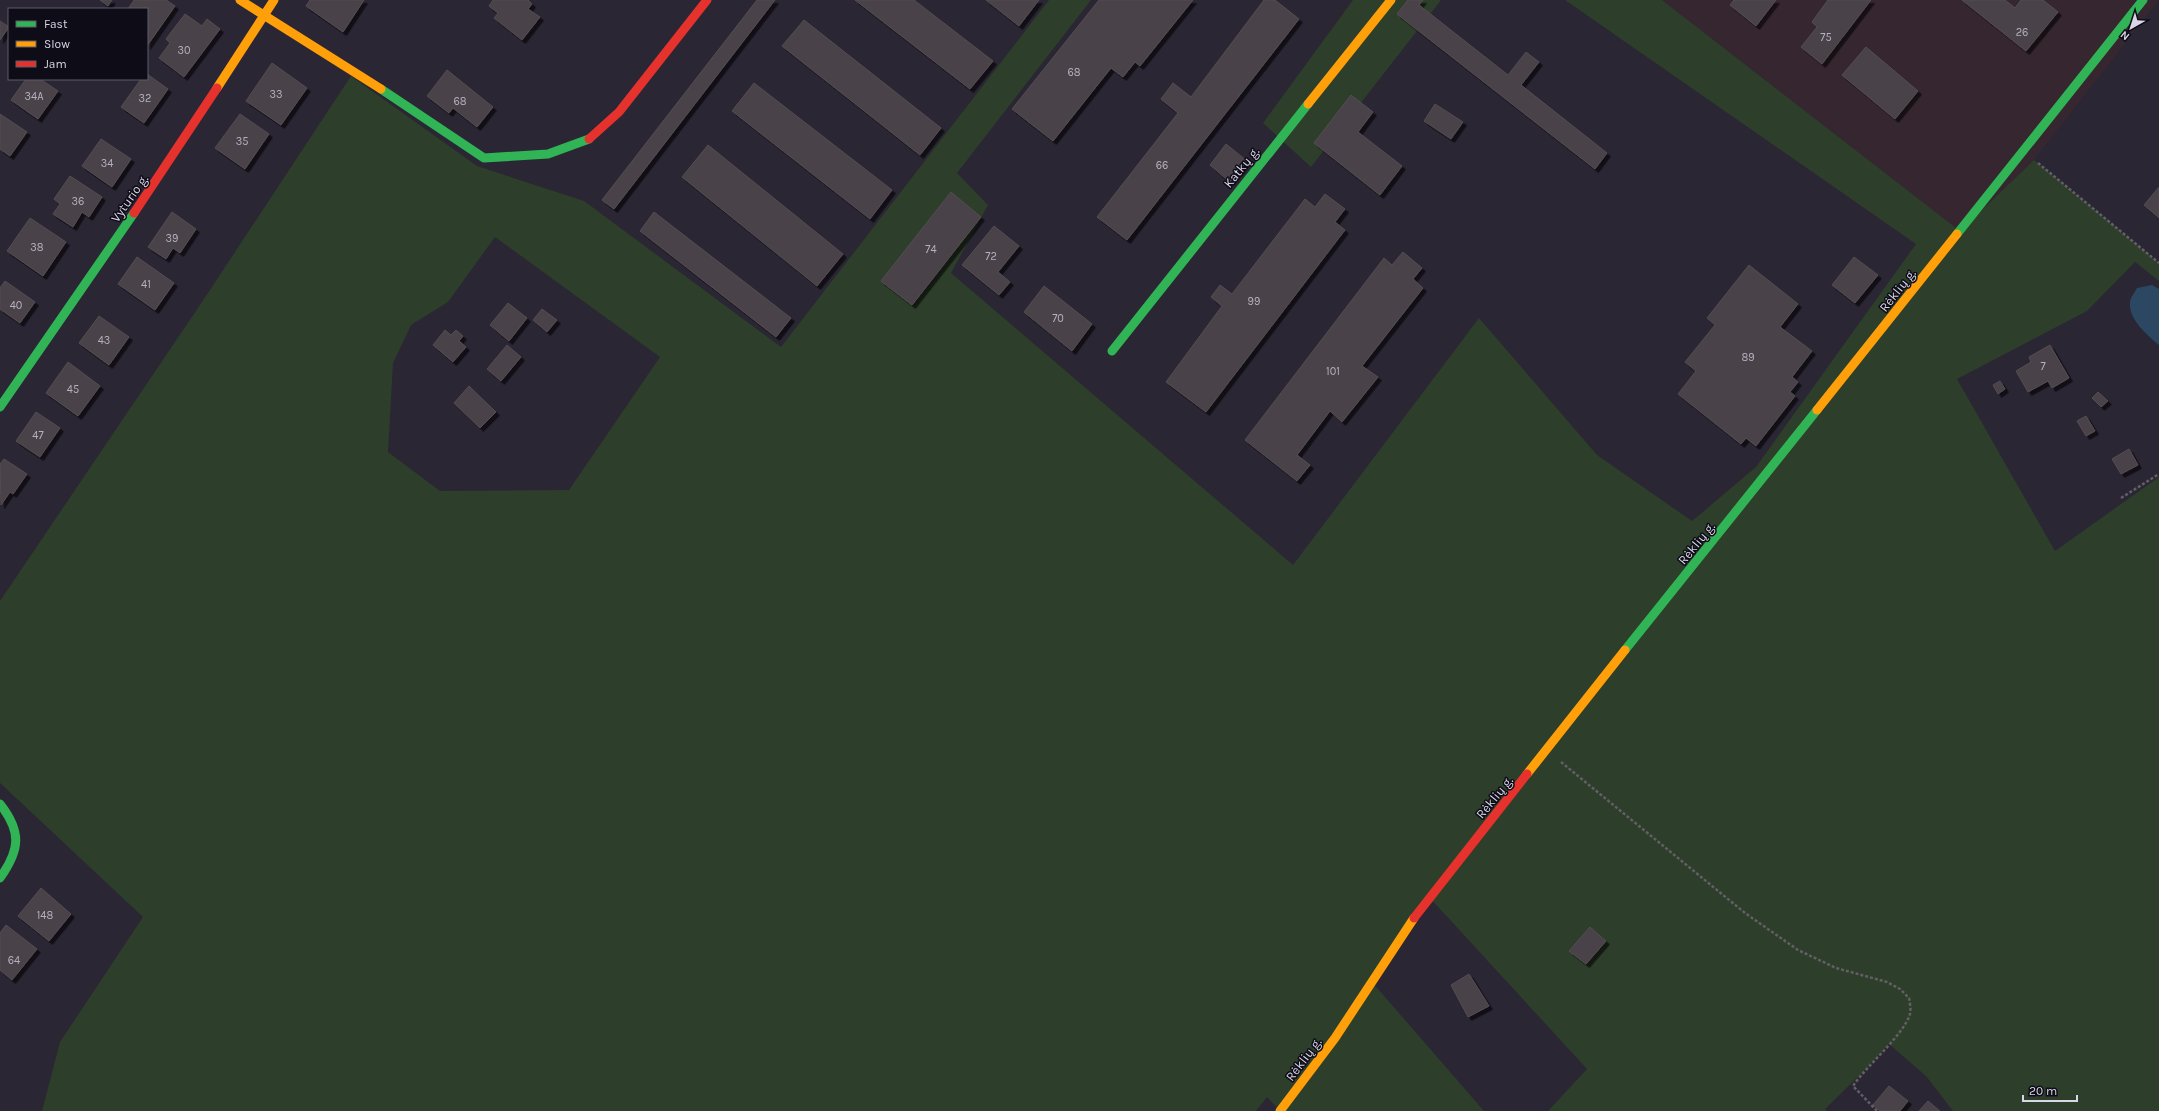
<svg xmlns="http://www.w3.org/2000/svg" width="2159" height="1111" font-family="Karla,sans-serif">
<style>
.commercial{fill:#36262f}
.green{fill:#2d3f2a;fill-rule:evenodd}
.water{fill:#2b4762}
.building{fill:#494248;stroke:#554d52;filter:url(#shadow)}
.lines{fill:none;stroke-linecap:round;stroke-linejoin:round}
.path{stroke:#625f66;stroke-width:2.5;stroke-dasharray:3 2;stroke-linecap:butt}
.fast{stroke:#30b455;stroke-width:9}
.slow{stroke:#ff9f0a;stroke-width:9}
.jam{stroke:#e5322d;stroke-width:9}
.labels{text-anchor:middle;stroke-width:3;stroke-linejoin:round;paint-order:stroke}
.number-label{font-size:11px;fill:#b5b1bf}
.street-label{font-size:13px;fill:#d9d6e7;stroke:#0e0c17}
</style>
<defs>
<filter id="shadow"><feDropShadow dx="3.5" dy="3.5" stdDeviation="0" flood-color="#0009"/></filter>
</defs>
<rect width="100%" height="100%" fill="#2a2634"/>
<path class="commercial" d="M1662 0H2159L2034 160 1960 231Z"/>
<g class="green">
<path d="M1049 0H1091L957 173 988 205 951 273 1293 565 1479 318 1597 455 1692 521 1756 467 1916 244 1565 0H1662L1960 231 2034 160 2159 263V281L2135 262 2087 311 1957 379 2055 551 2159 477V1111H1953L1926 1076 1889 1044 1860 1075 1825 1109 1827 1111H1548L1587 1069 1429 897 1372 982 1484 1111H1280L1267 1097 1256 1111H42L60 1042 143 917 0 783V601L204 299 351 76 477 166 584 201 781 347ZM495 237 660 357 569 490 440 491 388 452 393 363 411 325 448 302Z"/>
<path d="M1353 0H1441L1311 167 1263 123Z"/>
</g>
<path class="water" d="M2152 285 2159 289V345C2147 335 2128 319 2130 302 2130 298 2135 292 2137 288Z"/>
<g class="building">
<path d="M100 0H112L108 6Z"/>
<path d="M134 0H166L175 6 147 46V9H128Z"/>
<path d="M310 0H364L343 32 306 6Z"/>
<path d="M493 0H528L532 4 528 9 540 17 522 40 494 18 498 13 489 6Z"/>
<path d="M757 0H775L614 209 602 200Z"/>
<path d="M855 0H914L993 61 970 89Z"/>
<path d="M986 0H1039L1019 26Z"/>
<path d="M1099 0H1193L1140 66 1135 62 1123 77 1111 68 1053 141 1012 109Z"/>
<path d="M1264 0H1275L1299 19 1127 240 1097 217 1178 113 1161 99 1173 83 1191 97Z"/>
<path d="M1408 0H1423L1419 5 1508 75 1526 52 1539 62 1521 85 1607 153 1595 169 1397 14Z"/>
<path d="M1734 0H1776L1756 26 1730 5Z"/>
<path d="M1828 0H1871L1822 64 1801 47 1817 27 1812 22Z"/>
<path d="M1962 0H2005L2015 8 2021 0H2043L2058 12 2026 51Z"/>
<path d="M185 14 202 26 207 19 220 29 184 77 159 58 170 43 166 39Z"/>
<path d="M804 20 941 128 920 155 782 46Z"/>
<path d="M0 21 9 27 0 40Z"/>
<path d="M1866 47 1918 91 1895 119 1842 75Z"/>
<path d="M272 63 307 88 281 125 246 101Z"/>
<path d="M447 70 493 107 477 127 453 108 449 113 427 96Z"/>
<path d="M147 74 168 89 144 123 121 107 141 79H147Z"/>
<path d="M26 79H40L58 91 38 119 11 100Z"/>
<path d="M754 83 892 190 870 219 732 111Z"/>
<path d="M1351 95 1373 112 1358 132 1402 166 1380 195 1314 143Z"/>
<path d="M1435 104 1463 122 1451 139 1424 121Z"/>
<path d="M0 114 27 132 10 156 0 149Z"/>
<path d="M240 114 269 134 245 169 215 148Z"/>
<path d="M101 139 131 159 112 187 82 166Z"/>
<path d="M1226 144 1247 161 1230 182 1210 165Z"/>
<path d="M708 145 843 254 817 286 682 177Z"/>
<path d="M70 176 102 197 89 217 82 212 73 227 53 214 60 204 54 199Z"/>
<path d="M2159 187V218L2144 205Z"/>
<path d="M951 192 981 217 912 305 881 281Z"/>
<path d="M1325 194 1345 209 1335 222 1345 230 1206 412 1166 382 1222 306 1211 297 1220 285 1232 294 1305 199 1315 207Z"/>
<path d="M172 212 196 229 180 253 173 248 166 259 148 247Z"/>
<path d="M654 212 791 318 776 337 640 231Z"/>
<path d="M30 218 66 242 43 276 7 251Z"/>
<path d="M994 226 1019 246 998 272 1010 282 999 295 962 265Z"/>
<path d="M1403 252 1422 268 1413 279 1423 288 1362 366 1378 377 1342 422 1330 411 1297 455 1310 465 1297 481 1245 440 1384 258 1392 265Z"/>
<path d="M137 257 174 283 155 310 118 284Z"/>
<path d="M1854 257 1878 275 1855 303 1832 285Z"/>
<path d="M1749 265 1798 304 1780 327 1812 351 1792 377 1798 382 1790 392 1795 396 1756 446 1746 438 1741 444 1678 394 1696 371 1685 362 1715 325 1707 318Z"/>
<path d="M5 281 35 302 20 323 0 309V288Z"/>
<path d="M1044 286 1092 324 1072 351 1024 312Z"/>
<path d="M508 303 527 318 509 341 490 325Z"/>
<path d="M542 309 557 320 547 332 533 320Z"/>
<path d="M99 316 129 337 109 365 79 343Z"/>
<path d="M445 330 451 335 456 330 463 336 459 341 466 347 453 362 433 345Z"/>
<path d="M507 345 521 357 501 381 487 369Z"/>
<path d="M2050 345 2069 378 2052 388 2048 381 2028 392 2016 371 2031 362 2029 357Z"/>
<path d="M68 362 100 386 78 416 46 393Z"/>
<path d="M2000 381 2005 389 1998 394 1993 385Z"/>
<path d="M469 386 496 412 480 428 454 403Z"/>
<path d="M2098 392 2108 401 2101 407 2092 398Z"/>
<path d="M36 412 60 428 40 457 16 441Z"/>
<path d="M2086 416 2095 431 2086 436 2077 421Z"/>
<path d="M2129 449 2138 465 2121 474 2112 459Z"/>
<path d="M4 459 27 474 13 494 10 492 1 505 0 464Z"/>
<path d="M41 888 71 914 49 941 18 916Z"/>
<path d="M6 925 37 949 12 980 0 970V933Z"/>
<path d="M1590 927 1606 941 1586 964 1569 951Z"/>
<path d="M1469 974 1489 1006 1468 1017 1451 985Z"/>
<path d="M1889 1086 1908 1101 1900 1111H1880L1873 1105Z"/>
<path d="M1928 1101 1940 1111H1919Z"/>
</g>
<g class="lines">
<g class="path">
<path d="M2038 163 2159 263"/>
<path d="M2121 498 2159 474"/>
<path d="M1561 762 1745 913 1798 950 1836 968 1887 982 1900 989 1909 998C1910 1003 1911 1010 1910 1014 1903 1036 1867 1065 1853 1086L1877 1111"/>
</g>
<g class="fast">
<path d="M381 89 484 158 548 154 589 139"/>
<path d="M1957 234 2143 0"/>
<path d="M1112 351 1308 104"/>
<path d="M0 407 134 213"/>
<path d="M1625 650 1817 410"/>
<path d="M0 804C22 832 20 850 0 878"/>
</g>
<g class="slow">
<path d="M240 0 381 89"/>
<path d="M217 88 274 0"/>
<path d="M1308 104 1391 0"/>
<path d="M1817 410 1957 234"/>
<path d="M1527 774 1625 650"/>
<path d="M1280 1111 1335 1038 1414 918"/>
</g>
<g class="jam">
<path d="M589 139 619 112 707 0"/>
<path d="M134 213 217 88"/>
<path d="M1414 918 1527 774"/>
</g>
</g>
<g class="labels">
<g class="number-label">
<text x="2022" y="36">26</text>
<text x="1826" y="41">75</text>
<text x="184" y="54">30</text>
<text x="1074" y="76">68</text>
<text x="276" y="98">33</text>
<text x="34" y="100">34A</text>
<text x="145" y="102">32</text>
<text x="460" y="105">68</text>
<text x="242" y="145">35</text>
<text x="107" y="167">34</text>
<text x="1162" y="169">66</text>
<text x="78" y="205">36</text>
<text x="172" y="242">39</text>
<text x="37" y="251">38</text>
<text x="931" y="253">74</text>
<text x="991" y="260">72</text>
<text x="146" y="288">41</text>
<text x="1254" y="305">99</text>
<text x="16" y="309">40</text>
<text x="1058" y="322">70</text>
<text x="104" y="344">43</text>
<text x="1748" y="361">89</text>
<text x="2043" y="370">7</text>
<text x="1333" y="375">101</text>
<text x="73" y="393">45</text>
<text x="38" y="439">47</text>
<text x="45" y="919">148</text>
<text x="14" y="964">64</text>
</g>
<g class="street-label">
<text transform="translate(1241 167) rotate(-51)" y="5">Katkų g.</text>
<text transform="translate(129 198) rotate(-55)" y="5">Vyturio g.</text>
<text transform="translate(1897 290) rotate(-52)" y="5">Rėklių g.</text>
<text transform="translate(1696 543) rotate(-51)" y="5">Rėklių g.</text>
<text transform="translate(1494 797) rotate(-51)" y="5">Rėklių g.</text>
<text transform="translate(1303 1059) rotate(-53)" y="5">Rėklių g.</text>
</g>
</g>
<rect x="8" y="8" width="140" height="72" fill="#0e0c17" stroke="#5f5d6a"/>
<rect x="16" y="21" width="20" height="6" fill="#30b455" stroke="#5f5d6a"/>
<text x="44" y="28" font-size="12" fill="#d9d6e7">Fast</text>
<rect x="16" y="41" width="20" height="6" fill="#ff9f0a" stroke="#5f5d6a"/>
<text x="44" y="48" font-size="12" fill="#d9d6e7">Slow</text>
<rect x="16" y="61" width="20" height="6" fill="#e5322d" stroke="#5f5d6a"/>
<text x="44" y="68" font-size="12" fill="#d9d6e7">Jam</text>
<g transform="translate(2131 28) rotate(219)" stroke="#0e0c17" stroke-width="3" paint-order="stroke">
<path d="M0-3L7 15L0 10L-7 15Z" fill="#d9d6e7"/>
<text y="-6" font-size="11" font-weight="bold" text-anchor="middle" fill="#d9d6e7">N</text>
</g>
<path d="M2023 1095v6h54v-6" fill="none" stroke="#d9d6e7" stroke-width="2"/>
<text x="2029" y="1095" font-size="12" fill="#d9d6e7" stroke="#0e0c17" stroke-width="3" paint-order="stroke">20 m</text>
</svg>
